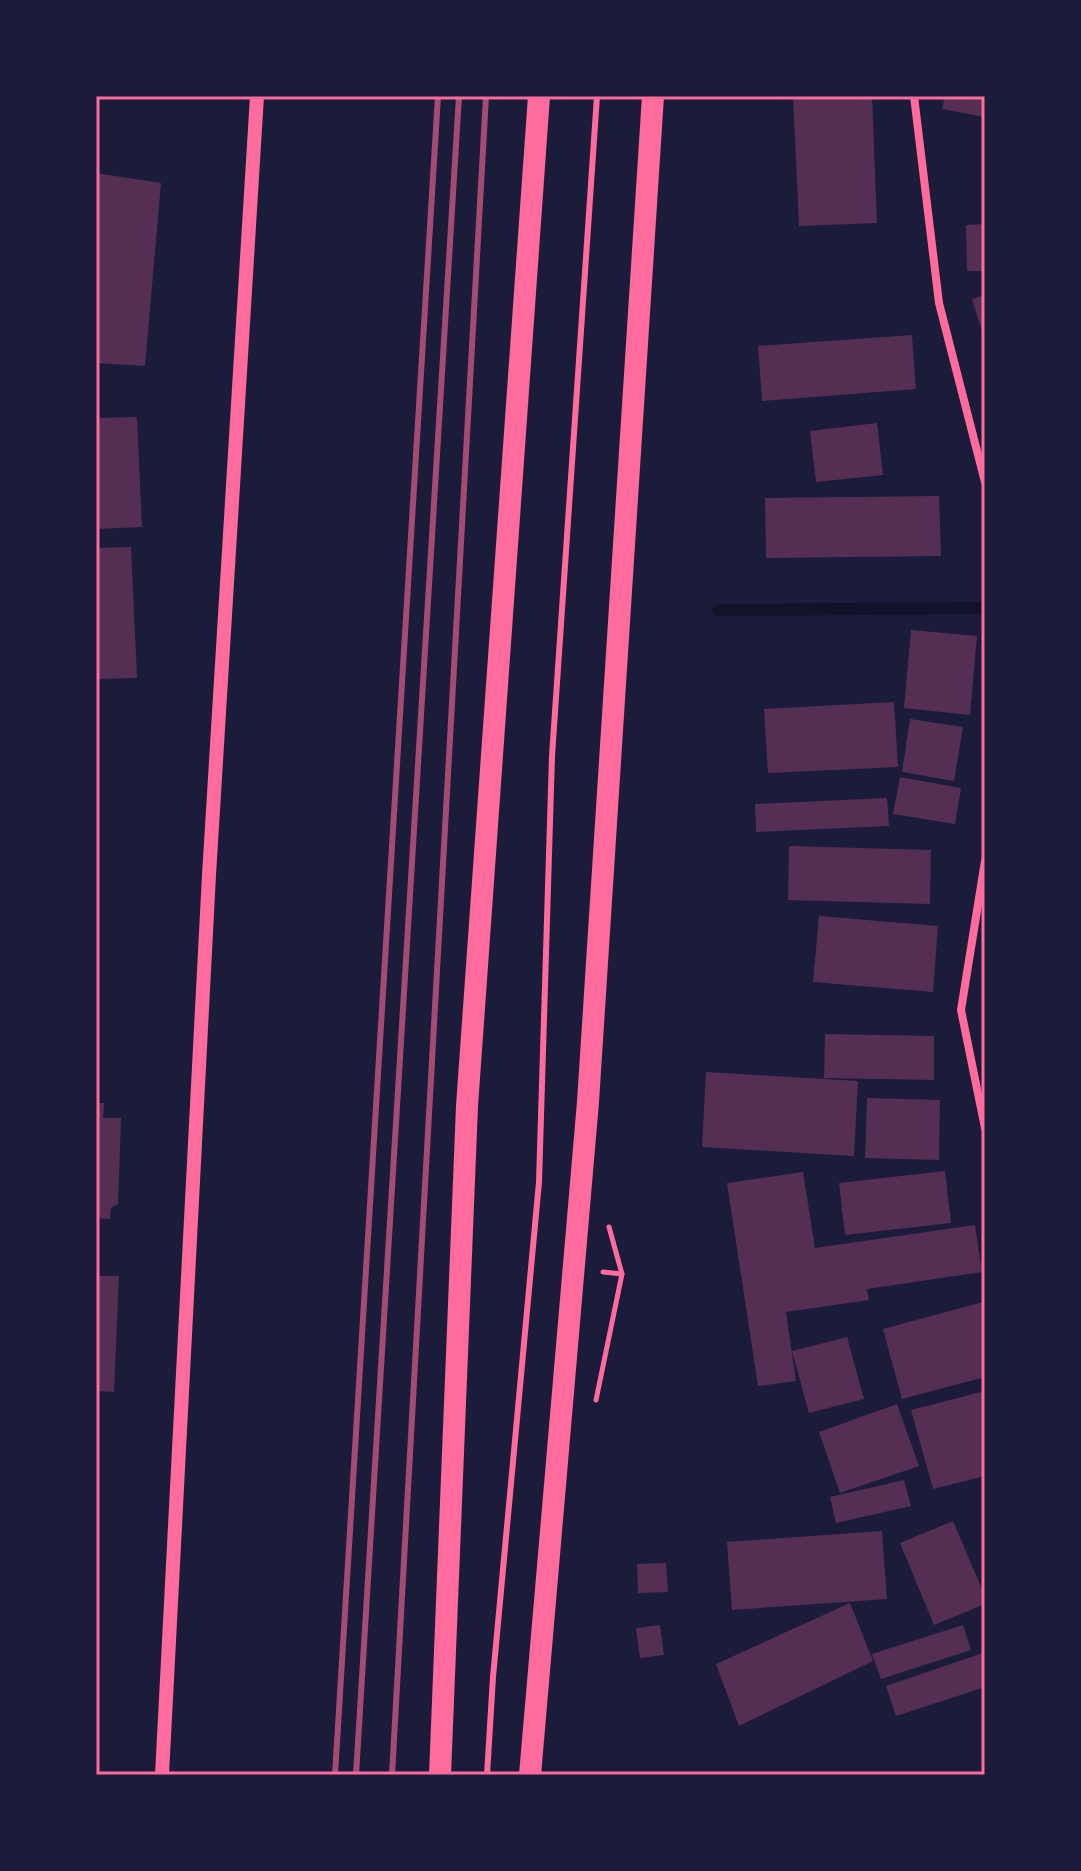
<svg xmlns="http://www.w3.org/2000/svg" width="1081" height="1871" font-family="'Noto Sans',sans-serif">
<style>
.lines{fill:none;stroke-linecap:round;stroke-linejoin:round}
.stream{stroke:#12122b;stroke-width:12}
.building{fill:#542f53}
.path{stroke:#ff6b9d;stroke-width:5}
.service{stroke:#ff6b9d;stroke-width:6}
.minor{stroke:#ff6b9d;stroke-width:8}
.tertiary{stroke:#ff6b9d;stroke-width:14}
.trunk{stroke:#ff6b9d;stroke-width:22}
.rail{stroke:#a44b75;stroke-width:6}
.neatline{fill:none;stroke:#ff6b9d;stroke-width:3}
</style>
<rect width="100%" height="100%" fill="#1b1b3a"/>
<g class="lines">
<path class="stream" d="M718 610 979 608"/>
</g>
<g class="building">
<path d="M793 96H872L877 223 799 226Z"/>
<path d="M945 96H985V117L942 109Z"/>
<path d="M96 173 161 183 145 366 96 363Z"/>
<path d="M985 224V271H967L966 225Z"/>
<path d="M985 295V338H984L972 299Z"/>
<path d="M912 335 916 389 762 401 758 346Z"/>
<path d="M137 417 142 527 96 529V418Z"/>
<path d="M877 423 883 475 816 482 810 431Z"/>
<path d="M939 496 941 556 766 558 765 498Z"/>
<path d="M131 547 137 678 96 679V548Z"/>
<path d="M911 630 977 636 970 715 904 708Z"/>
<path d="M894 702 898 767 768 773 764 709Z"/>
<path d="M910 719 963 727 954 781 902 772Z"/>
<path d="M900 777 961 788 955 824 893 814Z"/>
<path d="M887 798 889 826 756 832 755 804Z"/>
<path d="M789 846 931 850 930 904 788 900Z"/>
<path d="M819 916 938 926 933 992 813 982Z"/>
<path d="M825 1034 934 1036V1080L824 1078Z"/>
<path d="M706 1072 858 1081 854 1156 702 1147Z"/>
<path d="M867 1098 940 1100 939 1160 865 1158Z"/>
<path d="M96 1103H104L103 1118H121L118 1204 111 1208 110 1219 96 1218Z"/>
<path d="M945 1171 951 1223 845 1235 839 1183Z"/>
<path d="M803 1172 815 1248 975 1225 982 1272 867 1289 869 1300 786 1312 796 1381 758 1386 727 1183Z"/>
<path d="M96 1276H119L114 1392 96 1391Z"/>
<path d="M983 1302 985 1310V1377L902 1399 883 1329Z"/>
<path d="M847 1337 864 1399 809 1413 792 1351Z"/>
<path d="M985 1391V1476L933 1489 911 1410Z"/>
<path d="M897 1404 919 1466 840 1493 819 1432Z"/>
<path d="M904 1480 911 1506 836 1523 830 1497Z"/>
<path d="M953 1521 985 1596V1604L934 1625 900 1543Z"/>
<path d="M882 1531 887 1599 732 1610 727 1542Z"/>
<path d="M666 1563 668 1592 638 1593 637 1564Z"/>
<path d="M850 1603 873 1661 739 1726 716 1664Z"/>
<path d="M660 1625 664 1655 640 1658 636 1628Z"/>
<path d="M963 1625 971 1650 881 1679 872 1654Z"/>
<path d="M983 1653 985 1687 896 1716 886 1686Z"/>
</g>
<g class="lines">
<g class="path">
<path d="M603 1272 622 1274"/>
<path d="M596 1400 622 1274 609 1227"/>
</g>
<path class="service" d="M487 1775 493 1677 539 1182 552 756 597 96"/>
<g class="minor">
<path d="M914 96 939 303 985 482"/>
<path d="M985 861 961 1010 985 1128"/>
</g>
<path class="tertiary" d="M162 1775 209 875 257 96"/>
<g class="trunk">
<path d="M440 1775 467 1106 539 96"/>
<path d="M530 1775 588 1102 653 96"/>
</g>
<g class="rail">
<path d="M335 1775 438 96"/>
<path d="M356 1775 459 96"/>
<path d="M392 1775 486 96"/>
</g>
</g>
<rect width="1081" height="1871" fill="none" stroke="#1b1b3a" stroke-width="196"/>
<rect x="98" y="98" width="885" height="1675" class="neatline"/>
</svg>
